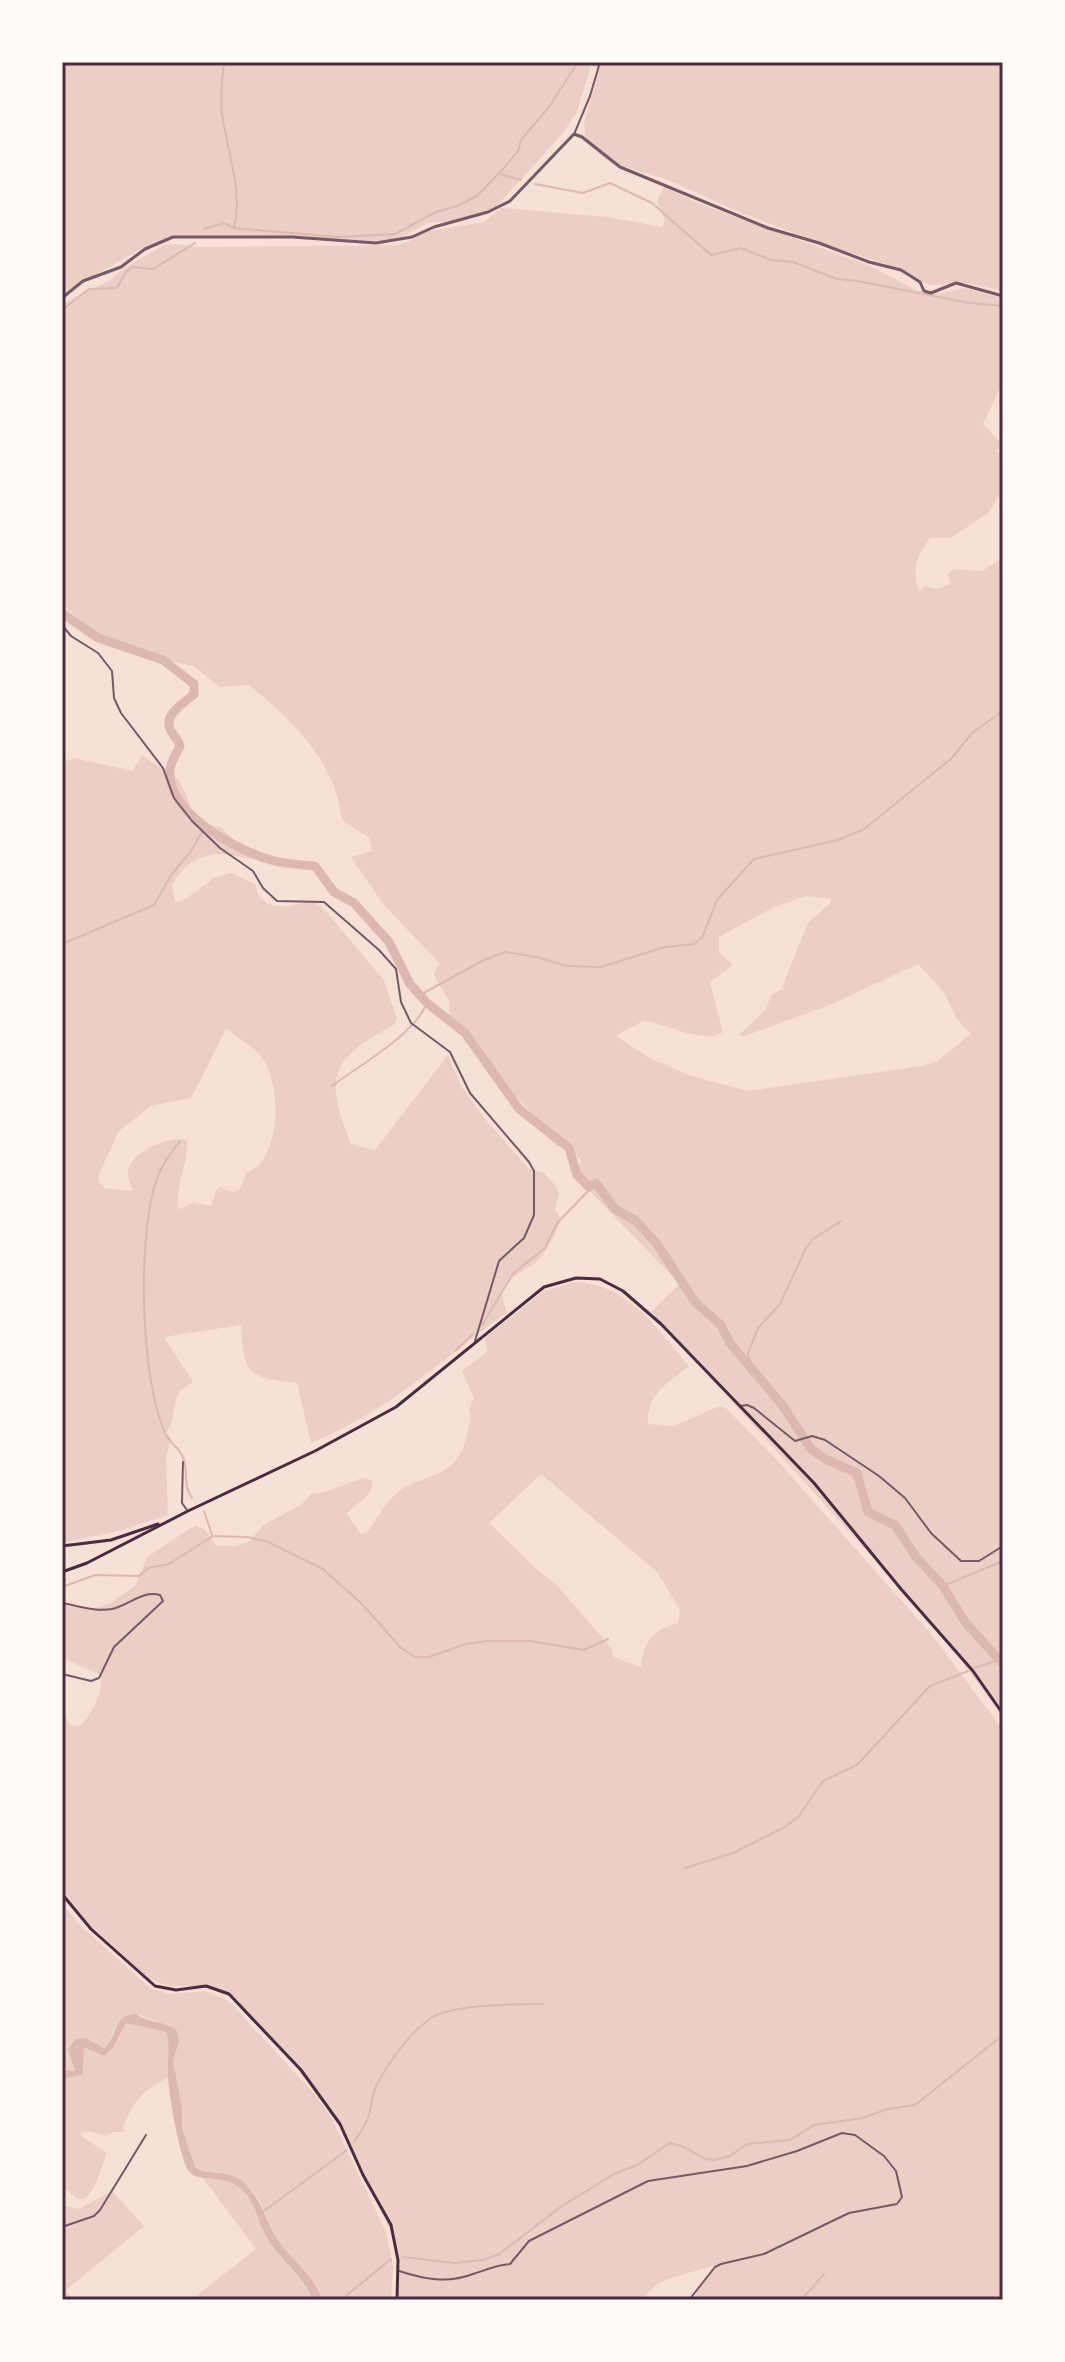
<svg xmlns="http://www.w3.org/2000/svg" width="1065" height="2362" font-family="'Open Sans',sans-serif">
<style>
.green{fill:#ebcfc5;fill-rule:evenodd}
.water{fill:#dcb8b0}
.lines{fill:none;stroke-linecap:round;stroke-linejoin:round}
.stream{stroke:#dcb8b0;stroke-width:2}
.river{stroke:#dcb8b0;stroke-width:9}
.minor{stroke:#755966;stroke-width:2}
.tertiary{stroke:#755966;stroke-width:3}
.secondary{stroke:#4a2c40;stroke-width:3}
.primary{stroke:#4a2c40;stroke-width:3}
.neatline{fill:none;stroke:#4a2c40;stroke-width:3}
</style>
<rect width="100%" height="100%" fill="#f7e1d7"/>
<g class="green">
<path d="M62 62H1003V291L966 283 932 285 919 282 892 266 826 245 741 213 668 180 609 162 587 143 585 135 584 124 598 72 596 67 591 66 577 112 563 133 495 208 453 221 427 223 398 239 383 242 286 236 173 237 148 245 62 294Z"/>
<path d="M664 187 703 205 868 265 916 290 939 293 964 288 1003 298V382L983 424 1002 444 996 451 1003 456V489L989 512 951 538H930C917 555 911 571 919 591L925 586 937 589 951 583 948 575 952 569 982 571 1003 558V1717L938 1630 651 1312 680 1284 575 1176 581 1160 568 1149 555 1145 543 1132 531 1113 489 1067 474 1042 450 1018 449 1001 434 975 436 968 440 964 383 904 351 857 372 851 369 838 342 820C335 761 293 721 249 685L220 687 193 666 167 661 152 651 100 638 62 604V304L109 281 123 269 164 245 176 244 199 247 396 245 408 242 422 232 484 222 501 208 608 217 662 227 665 221 657 201ZM805 896 831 899 830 903 808 923 781 990 772 994 765 1010 740 1034 742 1037 832 1004 918 964 943 991 957 1019 971 1034 937 1061 922 1066 749 1091 691 1076 650 1058 616 1036 643 1021C667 1023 702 1045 723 1032L710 982 733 965 719 953V937L772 908Z"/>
<path d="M143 755C155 768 167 766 177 778 193 798 186 825 221 827L239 845 257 850 268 859C251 862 240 855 223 854 201 853 180 866 172 886L175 902 184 900 214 878 232 873 255 884C262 914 287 907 310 901L322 907 384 980 397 1019 395 1024C331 1059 323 1075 351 1144L375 1150 448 1055 461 1086 486 1120 529 1169 543 1172 557 1187 559 1194 555 1209 561 1220C555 1234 549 1248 539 1259 523 1277 491 1275 507 1312 440 1361 389 1411 311 1443L297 1383C247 1378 244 1374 241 1325L164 1337 193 1382C166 1395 181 1412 166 1433L171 1438 166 1458 168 1515 123 1530 62 1543V763L74 758 132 771ZM226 1029C236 1036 248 1044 257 1052 281 1076 281 1136 261 1163 257 1168 251 1170 246 1173L240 1189 233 1192 220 1187 216 1191 211 1206 193 1202 181 1209 178 1208C176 1185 188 1164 187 1140 172 1134 128 1153 128 1172 127 1178 132 1185 132 1191L104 1188 99 1181 98 1176 119 1131 151 1106 191 1098Z"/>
<path d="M575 1282C629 1284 657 1329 689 1366 668 1383 646 1394 648 1424L674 1426 717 1407H725L775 1458 932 1635 1003 1730V2300H692L713 2266C693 2273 652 2278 643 2300H397C399 2276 397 2253 390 2230L333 2111 267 2033 233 1998 207 1986H169L150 1980 78 1914 62 1894V1710L70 1725 80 1726C93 1712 102 1694 101 1675L62 1658V1605L88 1610 109 1604 136 1585 147 1557 189 1529 197 1526 206 1530 216 1546H235L250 1541 263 1525 301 1505 311 1494 325 1492 362 1478 372 1480C374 1498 355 1502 347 1514L361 1534 367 1532C378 1519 383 1504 397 1493 423 1472 457 1480 466 1438 468 1427 473 1420 469 1409L474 1398 462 1371 488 1351 485 1338 544 1291ZM541 1474 657 1572 680 1610 678 1623C653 1630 643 1641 641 1667L614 1657 612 1649 557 1585 536 1569 489 1523Z"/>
<path d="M62 1904 81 1926 150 1988 170 1994 205 1991 229 2001 317 2097 333 2121 386 2232 393 2266 391 2300H322C312 2272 293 2263 278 2240 266 2222 263 2194 242 2182 228 2174 209 2176 195 2167L182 2128V2107L167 2025 136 2014 114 2027 110 2043 103 2048 90 2039H75C64 2050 73 2059 75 2071L62 2070Z"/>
<path d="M126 2023 166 2032 169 2041 168 2078C141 2092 134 2099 123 2128L126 2132H113L106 2136 90 2131 81 2133V2136L107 2153 95 2186 85 2199H77L62 2186V2077L67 2078 84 2071V2047L104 2056 116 2044Z"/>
<path d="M219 2177C230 2181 239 2185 246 2194 257 2206 257 2220 265 2234 278 2259 301 2272 313 2300H191L256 2249 203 2178Z"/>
<path d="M112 2191 144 2226 66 2290 73 2300H62V2205L79 2209Z"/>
</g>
<path class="water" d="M136 2014C148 2023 167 2021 177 2031L179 2042 173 2060 182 2107V2128L195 2167C209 2177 227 2169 242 2181 263 2200 264 2218 278 2240 293 2263 312 2271 322 2300H313C301 2271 276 2258 264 2232 255 2214 255 2198 237 2186 219 2173 196 2184 188 2170 180 2158 168 2091 168 2075 167 2060 171 2046 166 2032L126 2023 113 2048 104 2056 84 2047 83 2074 67 2078 62 2077V2070L75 2071 68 2050 75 2039 86 2038 104 2048C118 2037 112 2015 136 2014Z"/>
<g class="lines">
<g class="stream">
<path d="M224 62C222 79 220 96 222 113 226 146 244 195 234 227"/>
<path d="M500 174 521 180"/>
<path d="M535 184 583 193 610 183 652 203 711 255 741 248 771 260 793 262 837 279 857 281 970 303 1003 306"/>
<path d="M204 229 224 223 234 228 339 237 395 234 436 212 457 206 477 196 504 168 518 151 521 140 549 107 578 62"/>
<path d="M62 310 89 289 117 288 125 273 132 267 153 269 195 243"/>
<path d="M204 829 205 827"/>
<path d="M62 944 154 905 171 875 191 851 202 832"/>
<path d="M420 995 484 960 505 952 536 957 567 966 601 967 665 947 694 944 702 938 717 900 754 859 838 840 864 829 951 759 972 733 1003 711"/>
<path d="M332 1086C361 1064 413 1036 427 1003"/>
<path d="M180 1141C171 1153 162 1164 157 1178 137 1235 140 1377 165 1433 169 1442 179 1448 183 1457 189 1471 182 1485 192 1498"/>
<path d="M482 1325 513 1274 545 1248 557 1223 596 1183"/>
<path d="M455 1351 473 1334"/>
<path d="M750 1364 748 1353 758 1328 780 1304 806 1248 813 1239 841 1221"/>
<path d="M204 1511 212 1535"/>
<path d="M943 1586 1003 1561"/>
<path d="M62 1587 95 1575 139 1576 148 1568 169 1564 213 1536 247 1537 268 1542 323 1569 361 1603 401 1648 415 1657H429L466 1644 487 1641H530L584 1650 608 1639"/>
<path d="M974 1668 999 1660"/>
<path d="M685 1868 733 1853 785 1827 799 1816 823 1781 857 1765 930 1686 968 1671"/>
<path d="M354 2142C360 2133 366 2125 369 2115 372 2105 372 2093 377 2084 390 2061 409 2032 433 2017 454 2004 519 2004 544 2004"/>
<path d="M264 2211 347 2150"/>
<path d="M403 2257 454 2263 483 2260 499 2254 562 2206 614 2174 637 2165 670 2143 682 2146 705 2159 715 2160 730 2156 747 2144 790 2140 814 2125 863 2118 888 2109 915 2105 1003 2035"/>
<path d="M341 2300 391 2259"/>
<path d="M801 2300 824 2274"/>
</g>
<path class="river" d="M62 613 98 638 163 660 194 684V694C185 703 164 713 170 729 173 736 178 739 180 746 177 753 171 761 170 769 166 813 236 850 271 860 285 864 300 865 315 866L334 892 354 903 389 942 410 984 427 1003 465 1033 519 1109 569 1148 577 1175 589 1187 596 1183 615 1209 636 1221 657 1244 695 1302 721 1325 730 1343 783 1406 811 1449 827 1460 857 1473 868 1512 895 1525 916 1557 943 1586 965 1622 1003 1664"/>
<g class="minor">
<path d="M575 132 590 96 600 62"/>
<path d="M62 625 71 636 98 653 112 671 114 698 121 713 163 768 174 798 192 821 220 848 253 871 263 888 277 901 324 902 379 950 396 969 401 1002 411 1023 450 1052 470 1093 529 1162 534 1171V1215L524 1238 499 1261 475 1341"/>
<path d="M740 1406 747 1405 754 1408 795 1441 812 1436 825 1440 879 1476 905 1498 931 1533 961 1561H979L1003 1546"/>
<path d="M183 1462 182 1503 187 1510"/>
<path d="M62 1603C79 1606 95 1612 112 1609 130 1605 142 1590 160 1595L163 1601 114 1647 99 1678 91 1681 62 1674"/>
<path d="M62 2227 94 2216 100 2210 146 2135"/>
<path d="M399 2271C424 2279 447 2284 473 2274 486 2270 496 2265 510 2264L529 2241 648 2181 747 2166 797 2151 842 2133 855 2135 884 2156 896 2171 902 2197 897 2204 849 2213 764 2254 721 2264 715 2267 689 2300"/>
</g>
<path class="tertiary" d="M62 298 83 281 121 267 145 249 173 237H292L376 243 412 237 434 227 488 212 510 201 574 134 582 137 620 167 768 228 819 243 869 262 901 270 920 282 924 291 931 293 956 283 1003 296"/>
<path class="secondary" d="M62 1894 91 1929 155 1986 176 1990 206 1986 229 1994 301 2070 340 2124 363 2175 391 2225 398 2260 397 2300"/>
<g class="primary">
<path d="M62 1546 111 1540 158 1524"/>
<path d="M62 1572 87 1563 188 1511 315 1451 396 1407 544 1287 576 1278 600 1279 623 1291 661 1324 814 1483 901 1589 973 1671 1003 1714"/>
</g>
</g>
<rect width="1065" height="2362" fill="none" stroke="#fffaf5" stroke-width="128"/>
<rect x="64" y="64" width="937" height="2234" class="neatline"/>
</svg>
